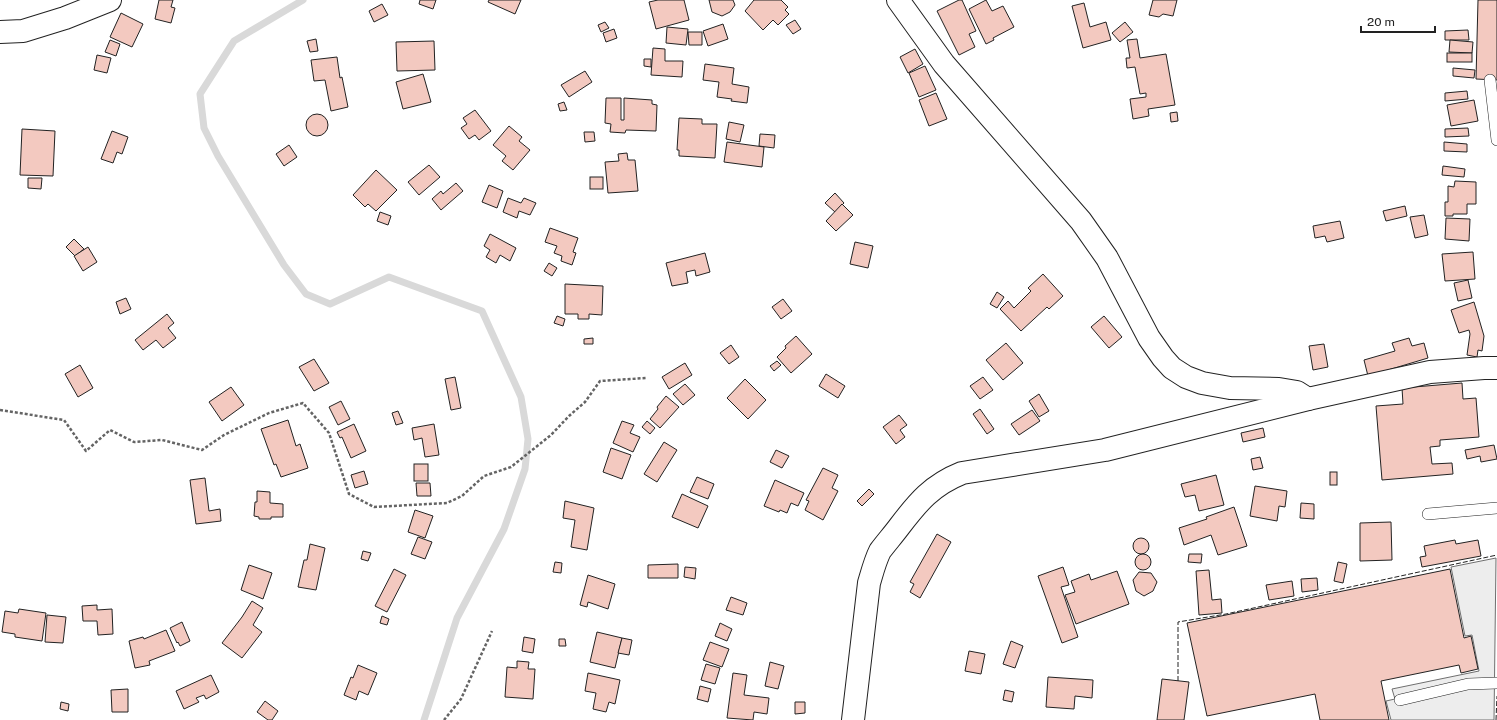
<svg xmlns="http://www.w3.org/2000/svg" width="1497" height="720" font-family="'Public Sans',sans-serif">
<style>
.parking{fill:#ededed;stroke:#6f6f6f}
.lines{fill:none;stroke-linecap:round;stroke-linejoin:round}
.stream{stroke:#d9d9d9;stroke-width:7}
.building{fill:#f3c9c0;stroke:#222}
.service-casing{stroke:#222;stroke-width:12}
.minor-casing{stroke:#222;stroke-width:24}
.path{stroke:#646464;stroke-width:2.5;stroke-dasharray:3 2;stroke-linecap:butt}
.service{stroke:#fff;stroke-width:11}
.minor{stroke:#fff;stroke-width:22}
.fence{stroke:#222;stroke-width:1;stroke-dasharray:5 2;stroke-linecap:butt}
</style>
<rect width="100%" height="100%" fill="#fff"/>
<path class="parking" d="M1496 558 1494 720H1391L1386 701 1395 699 1392 689 1479 671 1472 635 1465 636 1451 567Z"/>
<g class="lines">
<path class="stream" d="M303 0 234 41 200 94 204 128 218 156 284 265 306 294 330 304 389 277 482 311 521 397 528 439 525 469 504 529 457 618 424 720"/>
</g>
<g class="building">
<path d="M159 0H173L171 7 175 8 171 23 155 19Z"/>
<path d="M420 0H436L433 9 419 4Z"/>
<path d="M489 0H521L515 14 488 2Z"/>
<path d="M658 0H684L689 20 656 29 649 2Z"/>
<path d="M709 0H733L735 5 730 12 722 16 712 12Z"/>
<path d="M754 0H781L788 7 785 10 789 14 778 25 773 20 763 30 745 11Z"/>
<path d="M959 0H962L976 31 969 34 975 47 959 55 937 11Z"/>
<path d="M986 0 992 11 1003 6 1014 27 993 38 994 40 986 44 969 9Z"/>
<path d="M1153 0H1177L1173 16 1163 14 1159 17 1149 15Z"/>
<path d="M1478 0H1497V80L1476 79Z"/>
<path d="M1084 3 1090 27 1106 22 1111 40 1083 48 1072 6Z"/>
<path d="M382 4 388 15 374 22 369 11Z"/>
<path d="M121 13 143 24 132 47 110 37Z"/>
<path d="M795 20 801 29 793 34 786 25Z"/>
<path d="M605 22 609 28 601 32 598 25Z"/>
<path d="M1125 22 1133 32 1120 42 1112 33Z"/>
<path d="M723 24 728 39 708 46 703 31Z"/>
<path d="M667 27 688 29 686 45 666 43Z"/>
<path d="M614 29 617 38 606 42 603 33Z"/>
<path d="M1468 30 1469 40H1445V31Z"/>
<path d="M688 32H702V45H689Z"/>
<path d="M316 39 318 51 310 52 307 41Z"/>
<path d="M1137 39 1140 58 1166 54 1175 105 1148 109 1149 116 1133 119 1130 99 1146 97V93L1140 94 1135 67 1127 68 1126 58H1130L1127 40Z"/>
<path d="M110 40 120 44 116 56 105 52Z"/>
<path d="M1450 40 1473 42 1472 53 1449 52Z"/>
<path d="M434 41 435 70 397 71 396 42Z"/>
<path d="M653 48 665 49V61H683L682 77 651 75Z"/>
<path d="M915 49 923 64 908 73 900 57Z"/>
<rect x="1447" y="53" width="25" height="9"/>
<path d="M97 55 111 58 107 73 94 70Z"/>
<path d="M337 57 340 78 342 77 348 107 331 111 325 80 314 81 311 60Z"/>
<path d="M644 59H651V67L644 66Z"/>
<path d="M705 64 734 68 732 84 749 87 747 103 731 101 732 99 717 97 719 82 703 80Z"/>
<path d="M925 66 936 90 919 97 909 73Z"/>
<path d="M1453 68 1475 70 1474 78 1453 76Z"/>
<path d="M585 71 592 82 569 97 561 85Z"/>
<path d="M423 74 431 102 403 109 396 82Z"/>
<path d="M1467 91 1468 99 1445 101V93Z"/>
<path d="M936 93 947 119 929 126 919 100Z"/>
<path d="M606 98H621V120H624V98L652 100V104L657 105 656 131 626 130 625 133 610 132 611 124 605 123Z"/>
<path d="M1474 100 1478 121 1451 126 1447 105Z"/>
<path d="M564 102 567 110 560 111 558 104Z"/>
<path d="M475 110 491 131 479 140 475 135 469 139 461 128 467 124 463 118Z"/>
<path d="M1177 112 1178 121 1171 122 1170 113Z"/>
<circle cx="317" cy="125" r="11"/>
<path d="M679 118 702 119V124H717L715 158 679 156V150H677Z"/>
<path d="M729 122 744 125 740 142 726 139Z"/>
<path d="M509 126 522 137 519 141 530 150 513 170 502 161 506 156 493 145Z"/>
<path d="M1468 128 1469 136 1445 137V129Z"/>
<path d="M22 129 55 131 53 176 20 175Z"/>
<path d="M112 131 128 137 122 154 117 152 113 163 101 159Z"/>
<path d="M584 132H594L595 141 585 142Z"/>
<path d="M760 134 775 135 774 148 759 146Z"/>
<path d="M727 142 764 147 762 167 724 162Z"/>
<path d="M1444 142 1467 144V152L1444 151Z"/>
<path d="M289 145 297 157 284 166 276 154Z"/>
<path d="M627 153 628 160H635L638 191 608 193 605 162 619 161 618 154Z"/>
<path d="M429 165 440 177 419 195 408 182Z"/>
<path d="M1443 166 1465 169 1464 177 1442 175Z"/>
<path d="M376 170 397 190 376 211 368 204 365 207 353 195Z"/>
<rect x="590" y="177" width="13" height="12"/>
<path d="M28 178H42L41 189 28 188Z"/>
<path d="M1455 181 1476 182V204H1467V214H1453V216H1445V202H1448V186L1454 187Z"/>
<path d="M456 183 463 191 441 210 432 199 441 191 443 194Z"/>
<path d="M489 185 503 191 497 208 482 202Z"/>
<path d="M835 193 844 203 835 212 825 203Z"/>
<path d="M508 198 521 203 524 198 536 203 530 215 519 211 517 218 503 212Z"/>
<path d="M842 204 853 215 836 231 826 221Z"/>
<path d="M1405 206 1407 216 1386 221 1383 211Z"/>
<path d="M380 212 391 216 388 225 377 221Z"/>
<path d="M1424 215 1428 235 1415 238 1410 217Z"/>
<path d="M1446 218 1470 219 1469 241 1445 239Z"/>
<path d="M1340 221 1344 238 1327 242 1325 236 1315 238 1313 226Z"/>
<path d="M550 228 578 238 573 252 576 253 572 265 561 261 562 256 554 253 557 246 545 242Z"/>
<path d="M490 234 516 248 510 261 500 255 496 263 486 257 490 250 484 246Z"/>
<path d="M74 239 84 249 75 256 66 247Z"/>
<path d="M855 242 873 246 868 268 850 264Z"/>
<path d="M88 247 97 262 83 271 74 256Z"/>
<path d="M1473 252 1475 279 1445 281 1442 254Z"/>
<path d="M705 253 710 272 696 276 695 270 686 272 688 283 672 286 666 263Z"/>
<path d="M549 263 557 268 552 276 544 271Z"/>
<path d="M1043 274 1063 296 1049 309 1047 307 1021 331 1000 309 1008 301 1014 308 1031 291 1028 288Z"/>
<path d="M1468 280 1472 298 1458 301 1454 283Z"/>
<path d="M565 284 603 286 602 315 589 314V319H578V314H565Z"/>
<path d="M997 292 1004 297 997 308 990 304Z"/>
<path d="M126 298 131 309 120 314 116 302Z"/>
<path d="M783 299 792 311 781 319 772 307Z"/>
<path d="M1474 302 1484 336 1482 351 1478 350 1477 357 1467 355 1470 334 1469 330 1459 333 1451 310Z"/>
<path d="M167 314 174 323 168 328 176 338 163 348 156 340 143 350 135 340Z"/>
<path d="M557 316 565 319 563 326 554 323Z"/>
<path d="M1104 316 1122 337 1109 348 1091 327Z"/>
<path d="M796 336 812 354 791 373 777 357 786 348 785 346Z"/>
<path d="M593 338V344H584V339Z"/>
<path d="M1409 338 1412 346 1424 343 1428 358 1368 376 1364 360 1395 351 1392 343Z"/>
<path d="M1006 343 1023 363 1003 380 986 360Z"/>
<path d="M1324 344 1328 367 1313 370 1309 346Z"/>
<path d="M731 345 739 357 729 364 720 353Z"/>
<path d="M314 359 329 383 314 391 299 367Z"/>
<path d="M777 361 781 365 774 371 770 366Z"/>
<path d="M685 363 692 375 669 389 662 377Z"/>
<path d="M80 365 93 388 78 397 65 374Z"/>
<path d="M826 374 845 386 838 398 819 386Z"/>
<path d="M455 377 461 408 451 410 445 379Z"/>
<path d="M983 377 993 390 980 399 970 386Z"/>
<path d="M745 379 766 400 748 419 727 398Z"/>
<path d="M1462 383 1463 399 1476 398 1479 437 1440 440V446L1430 447 1432 464 1452 463 1453 474 1382 480 1376 406 1403 404 1402 388Z"/>
<path d="M685 384 695 395 683 405 673 394Z"/>
<path d="M231 387 244 405 222 421 209 402Z"/>
<path d="M1039 394 1049 411 1039 417 1029 401Z"/>
<path d="M666 396 679 407 660 428 650 419 658 409 657 407Z"/>
<path d="M341 401 350 419 338 425 329 407Z"/>
<path d="M980 409 994 429 987 434 973 414Z"/>
<path d="M1032 410 1040 421 1019 435 1011 424Z"/>
<path d="M398 411 403 423 396 425 392 413Z"/>
<path d="M899 415 907 425 900 430 905 437 896 444 883 427Z"/>
<path d="M288 420 296 446 300 444 308 468 281 477 276 464 274 465 261 429Z"/>
<path d="M622 421 634 425 630 433 640 437 633 452 613 443Z"/>
<path d="M647 421 655 428 650 434 642 427Z"/>
<path d="M354 424 366 451 351 458 342 437 340 438 337 432Z"/>
<path d="M434 424 439 455 425 457 422 438 414 440 412 428Z"/>
<path d="M1263 428 1265 437 1243 442 1241 433Z"/>
<path d="M664 442 677 450 657 482 644 474Z"/>
<path d="M1494 445 1497 459 1481 462 1480 456 1467 459 1465 450Z"/>
<path d="M611 448 631 455 622 479 603 472Z"/>
<path d="M776 450 789 456 782 468 770 462Z"/>
<path d="M1260 457 1263 468 1253 470 1251 459Z"/>
<rect x="414" y="464" width="14" height="17"/>
<path d="M823 468 838 475 832 488 838 491 823 520 805 510 809 501 806 500Z"/>
<path d="M364 471 368 484 355 488 351 475Z"/>
<rect x="1330" y="472" width="7" height="13"/>
<path d="M1216 475 1224 505 1199 511 1195 495 1185 497 1181 484Z"/>
<path d="M697 477 714 484 708 499 690 492Z"/>
<path d="M205 478 209 511 220 509 221 521 196 524 190 480Z"/>
<path d="M775 480 804 493 798 506 791 503 787 513 780 510 779 512 764 506Z"/>
<path d="M416 483H430L431 496H417Z"/>
<path d="M1255 486 1287 491 1285 507 1279 506 1277 521 1250 516Z"/>
<path d="M869 489 874 494 862 506 857 501Z"/>
<path d="M257 491 270 492V503L283 504V517H271V519H259V517L254 516 255 502H257Z"/>
<path d="M682 494 708 506 698 528 672 517Z"/>
<path d="M565 501 594 508 587 550 571 547 575 520 563 518Z"/>
<path d="M1301 503 1314 504V519L1300 518Z"/>
<path d="M1234 507 1247 546 1218 555 1211 535 1184 545 1179 528 1207 519 1206 517Z"/>
<path d="M415 510 433 516 425 538 408 532Z"/>
<path d="M1391 522 1392 560 1360 561V523Z"/>
<path d="M937 534 951 542 920 598 910 592 914 584 910 582Z"/>
<path d="M418 537 432 542 425 559 411 554Z"/>
<circle cx="1141" cy="546" r="8"/>
<path d="M1455 540 1456 544 1478 540 1481 556 1422 567 1420 557 1426 556 1424 546Z"/>
<path d="M310 544 325 548 316 590 298 587 304 560H307Z"/>
<path d="M363 551 371 553 368 561 361 559Z"/>
<path d="M1189 554H1202L1201 563 1188 562Z"/>
<circle cx="1143" cy="562" r="8"/>
<path d="M555 562 562 563 561 573 553 572Z"/>
<path d="M1338 562 1347 564 1343 583 1334 581Z"/>
<path d="M678 564V578H648V565Z"/>
<path d="M249 565 272 573 263 599 241 590Z"/>
<path d="M685 567 696 568 695 579 684 577Z"/>
<path d="M1063 567 1069 585 1061 587 1078 637 1062 643 1038 576Z"/>
<path d="M394 569 406 575 387 612 375 606Z"/>
<path d="M1450 569 1464 638 1471 636 1478 669 1461 673 1459 665 1381 681 1389 720H1320L1315 694 1207 716 1187 623Z"/>
<path d="M1209 570 1212 600 1221 599 1222 613 1199 615 1196 571Z"/>
<path d="M1117 571 1129 604 1076 624 1065 595 1075 592 1071 581 1089 574 1091 580Z"/>
<path d="M1139 572 1151 573 1157 582 1153 591 1144 596 1136 591 1133 580Z"/>
<path d="M588 575 615 584 608 609 588 602 587 607 580 605Z"/>
<path d="M1317 578 1318 590 1302 592 1301 579Z"/>
<path d="M1292 581 1294 596 1269 600 1266 585Z"/>
<path d="M731 597 747 603 743 615 726 610Z"/>
<path d="M252 601 263 608 253 625 262 632 242 658 222 643 242 617Z"/>
<path d="M97 605V610L112 609 113 634 98 635 97 621H83L82 606Z"/>
<path d="M19 609 46 613 42 641 15 637V634L2 632 5 611 18 613Z"/>
<path d="M47 615 66 617 63 643 45 642Z"/>
<path d="M382 616 389 619 387 625 380 623Z"/>
<path d="M182 622 190 641 180 646 178 642 177 643 170 628Z"/>
<path d="M720 623 732 629 727 641 715 636Z"/>
<path d="M166 630 175 651 149 661 150 665 135 668 129 641 143 637 144 639Z"/>
<path d="M597 632 622 638 615 668 590 662Z"/>
<path d="M524 637 535 639 533 653 522 651Z"/>
<path d="M622 638 632 640 629 655 618 653Z"/>
<path d="M559 639H565L566 646H559Z"/>
<path d="M1011 641 1023 646 1015 668 1003 664Z"/>
<path d="M710 642 729 649 722 667 703 660Z"/>
<path d="M969 651 985 654 981 674 965 671Z"/>
<path d="M517 661 529 662 528 669H535L533 699 505 697 507 667 517 668Z"/>
<path d="M770 662 784 666 778 689 765 686Z"/>
<path d="M706 664 720 668 715 684 701 680Z"/>
<path d="M358 665 377 673 368 695 359 691 356 700 344 695 351 677 353 678Z"/>
<path d="M588 673 620 680 615 704 609 702 606 712 593 709 596 693 585 691Z"/>
<path d="M733 673 747 675 744 695 769 698 767 714 754 712 753 720 727 718Z"/>
<path d="M211 675 219 692 206 699 204 695 196 698 199 702 184 709 176 691Z"/>
<path d="M1048 677 1093 680 1092 698 1075 696 1074 709 1046 707Z"/>
<path d="M1162 679 1189 682 1184 720H1157Z"/>
<path d="M700 686 711 689 708 702 697 699Z"/>
<path d="M128 689V712H112L111 690Z"/>
<path d="M1005 690 1014 692 1012 702 1003 700Z"/>
<path d="M265 701 278 711 272 720H268L257 712Z"/>
<path d="M61 702 69 704 68 711 60 709Z"/>
<path d="M795 702H805V713L795 714Z"/>
</g>
<g class="lines">
<g class="service-casing">
<g id="service">
<path d="M1490 80 1497 140"/>
<path d="M1428 514 1497 508"/>
<path d="M1400 700 1468 684 1497 683"/>
</g>
</g>
<g class="minor-casing">
<g id="minor">
<path d="M898 0 944 64 1081 221 1107 258 1149 338 1163 358 1172 368 1186 377 1202 383 1230 388 1279 389 1297 392 1308 399"/>
<path d="M0 32 23 31 65 18 110 0"/>
<path d="M853 720 869 583C872 573 875 561 880 551 886 543 893 535 899 527 918 502 932 485 962 473L1105 450 1308 399 1430 372 1484 368H1497"/>
</g>
</g>
<g class="path">
<path d="M0 410 64 420 86 451 110 430 134 442 162 440 202 450 224 435 269 413 303 403 329 433 349 494 374 507 447 503 462 496 484 476 511 467 551 435 569 416 585 402 600 381 646 378"/>
<path d="M444 720 461 699 492 631"/>
</g>
<use href="#service" class="service"/>
<use href="#minor" class="minor"/>
<g class="fence">
<path d="M1178 681V622L1226 614 1497 555"/>
<path d="M1496 720 1497 696"/>
</g>
</g>
<path d="M1361 26v6h74v-6" fill="none" stroke="#222222" stroke-width="2"/>
<text x="1367" y="26" font-size="12" fill="#222222" stroke="#ffffff" stroke-width="3" paint-order="stroke">20 m</text>
</svg>
